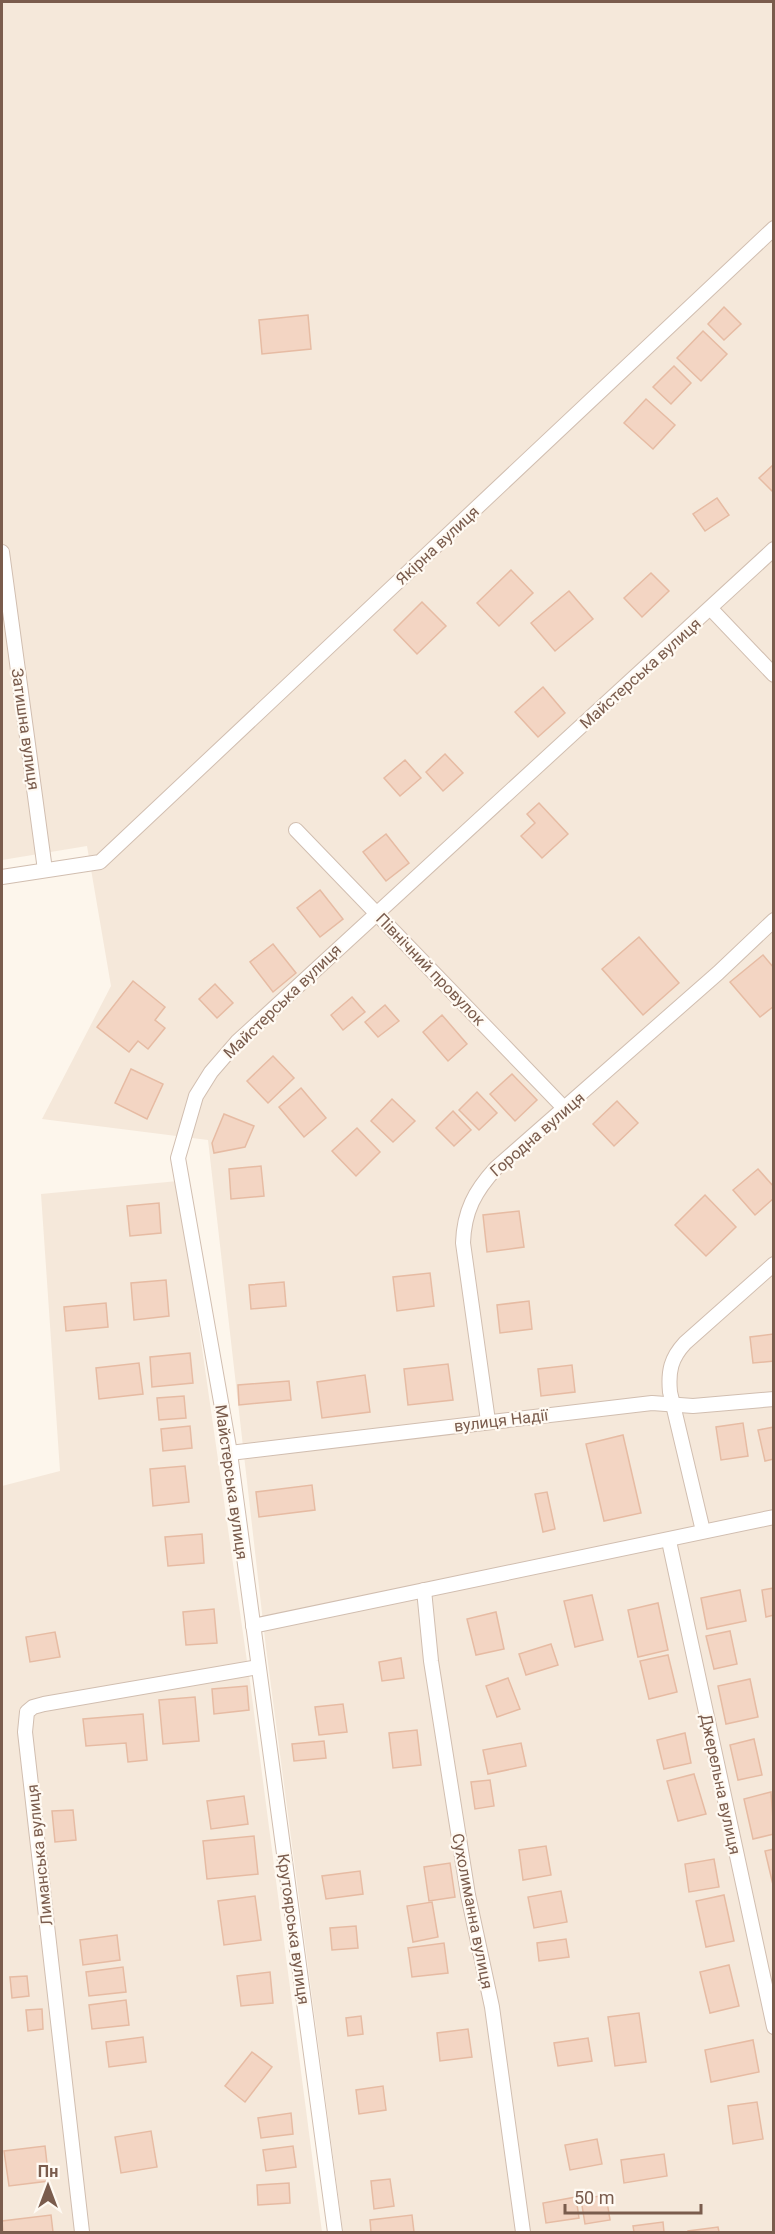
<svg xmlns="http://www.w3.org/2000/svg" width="775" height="2234" font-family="Roboto,sans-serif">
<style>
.residential{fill:#f5e8da}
.building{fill:#f3d5c3;stroke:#e6bba3;stroke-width:1.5}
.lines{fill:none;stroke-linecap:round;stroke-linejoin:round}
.minor-casing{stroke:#d1beb0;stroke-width:16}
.minor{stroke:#fff;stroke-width:14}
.labels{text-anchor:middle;stroke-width:4.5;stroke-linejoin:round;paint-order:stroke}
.street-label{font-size:16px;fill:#7a5c4d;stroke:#fffaf3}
</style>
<rect width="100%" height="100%" fill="#fdf6ec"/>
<g class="residential">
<path d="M2 2H773V2232H343L266 1648 208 1140 42 1119 111 986 87 846 2 860Z"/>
<path d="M178 1181 250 1682 322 2232H2V1486L60 1471 41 1194Z"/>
</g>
<g class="building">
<path d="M724 307 741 324 724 340 708 324Z"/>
<path d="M308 315 311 349 262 354 259 320Z"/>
<path d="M703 331 727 354 701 381 677 358Z"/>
<path d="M674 366 691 383 671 404 653 387Z"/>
<path d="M646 399 675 425 653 449 624 423Z"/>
<path d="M774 464V493L759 478Z"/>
<path d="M717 498 729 515 705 531 693 514Z"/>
<path d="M511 570 533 593 499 626 477 603Z"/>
<path d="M651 573 669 591 642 617 624 598Z"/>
<path d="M569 591 593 619 555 651 531 623Z"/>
<path d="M422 602 446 626 417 654 394 630Z"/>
<path d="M543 687 565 713 538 737 515 712Z"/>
<path d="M445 754 463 773 443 791 426 772Z"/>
<path d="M405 760 421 778 400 796 384 778Z"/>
<path d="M539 803 568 834 542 858 521 836 535 823 527 814Z"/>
<path d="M386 834 409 863 386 881 363 852Z"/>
<path d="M320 890 343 919 320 937 297 908Z"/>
<path d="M639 937 679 983 643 1015 602 969Z"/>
<path d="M273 944 296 973 273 992 250 962Z"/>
<path d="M763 955 774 968V1006L760 1017 730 982Z"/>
<path d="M133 981 165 1007 155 1020 165 1028 148 1049 138 1041 129 1052 97 1027Z"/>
<path d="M215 984 233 1003 217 1018 199 999Z"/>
<path d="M352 997 365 1012 343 1030 331 1015Z"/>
<path d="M385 1005 399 1021 378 1037 365 1022Z"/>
<path d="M442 1015 467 1044 448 1061 423 1032Z"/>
<path d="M273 1056 294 1078 268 1103 247 1081Z"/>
<path d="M131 1069 163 1084 147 1119 115 1103Z"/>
<path d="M512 1074 537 1100 515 1121 490 1094Z"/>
<path d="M301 1088 326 1118 304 1137 279 1107Z"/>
<path d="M477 1092 497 1113 479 1130 459 1110Z"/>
<path d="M392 1099 415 1121 393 1142 371 1121Z"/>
<path d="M617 1101 638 1123 614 1146 593 1124Z"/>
<path d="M453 1111 471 1130 454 1146 436 1128Z"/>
<path d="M224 1114 254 1126 245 1147 214 1153 212 1143Z"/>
<path d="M357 1128 380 1152 356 1176 332 1151Z"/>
<path d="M261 1166 264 1196 231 1199 229 1169Z"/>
<path d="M758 1169 774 1187V1198L755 1215 733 1190Z"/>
<path d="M705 1195 736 1227 706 1256 675 1225Z"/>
<path d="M159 1203 161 1233 130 1236 127 1206Z"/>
<path d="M519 1211 524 1247 487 1252 483 1215Z"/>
<path d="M430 1273 434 1306 397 1311 393 1277Z"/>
<path d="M166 1280 169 1316 134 1320 131 1283Z"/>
<path d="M284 1282 286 1306 251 1309 249 1285Z"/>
<path d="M529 1301 532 1329 500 1333 497 1305Z"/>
<path d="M106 1303 108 1327 66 1331 64 1307Z"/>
<path d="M773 1334 774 1361 753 1363 750 1337Z"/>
<path d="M190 1353 193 1383 152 1387 150 1357Z"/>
<path d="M139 1363 143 1394 99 1399 96 1368Z"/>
<path d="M448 1364 453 1400 408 1405 404 1369Z"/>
<path d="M572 1365 575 1392 541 1396 538 1369Z"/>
<path d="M365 1375 370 1412 322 1418 317 1382Z"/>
<path d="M289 1381 291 1400 239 1405 238 1385Z"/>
<path d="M184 1396 186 1418 159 1420 157 1398Z"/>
<path d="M743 1423 748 1456 721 1460 716 1427Z"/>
<path d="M190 1426 192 1448 163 1451 161 1429Z"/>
<path d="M774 1427V1459L765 1461 758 1430Z"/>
<path d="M623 1435 641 1513 604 1521 586 1444Z"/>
<path d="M185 1466 189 1502 153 1506 150 1469Z"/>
<path d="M312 1485 315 1510 259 1517 256 1492Z"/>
<path d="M547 1492 555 1529 543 1532 535 1494Z"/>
<path d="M202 1534 204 1563 168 1566 165 1537Z"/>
<path d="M774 1588V1615L766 1617 762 1590Z"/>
<path d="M740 1590 746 1621 707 1629 701 1598Z"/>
<path d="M592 1595 603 1640 575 1647 564 1601Z"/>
<path d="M658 1603 668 1650 638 1657 628 1610Z"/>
<path d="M214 1609 217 1643 186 1645 183 1612Z"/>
<path d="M496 1612 504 1649 476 1655 467 1619Z"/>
<path d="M730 1631 737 1664 714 1669 706 1636Z"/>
<path d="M55 1632 60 1657 30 1662 26 1637Z"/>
<path d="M551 1644 558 1665 526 1675 519 1654Z"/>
<path d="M668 1655 677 1692 649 1699 640 1661Z"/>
<path d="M401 1658 404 1678 382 1681 379 1662Z"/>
<path d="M508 1678 520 1709 497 1717 486 1686Z"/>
<path d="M750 1679 758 1717 726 1724 718 1686Z"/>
<path d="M247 1686 249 1710 214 1714 212 1689Z"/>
<path d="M195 1697 199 1741 163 1744 159 1700Z"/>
<path d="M343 1704 347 1732 319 1735 315 1707Z"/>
<path d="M143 1714 147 1760 128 1762 126 1743 86 1746 83 1719Z"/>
<path d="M417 1730 421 1765 393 1768 389 1733Z"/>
<path d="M685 1733 691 1763 664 1769 657 1740Z"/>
<path d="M754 1739 762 1775 738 1780 730 1745Z"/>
<path d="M324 1741 326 1758 294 1761 292 1744Z"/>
<path d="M521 1743 526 1766 488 1774 483 1750Z"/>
<path d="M694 1774 706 1814 678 1821 667 1781Z"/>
<path d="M490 1780 494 1806 475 1809 471 1782Z"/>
<path d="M771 1792 774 1834 753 1839 744 1799Z"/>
<path d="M244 1796 248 1824 211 1829 207 1801Z"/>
<path d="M73 1810 76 1840 55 1842 52 1811Z"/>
<path d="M254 1836 258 1874 207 1879 203 1841Z"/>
<path d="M546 1846 551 1875 523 1880 519 1850Z"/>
<path d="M774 1849V1889L765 1851Z"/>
<path d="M714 1859 719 1887 689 1892 685 1864Z"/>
<path d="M450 1863 455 1897 429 1901 424 1867Z"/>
<path d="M360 1871 363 1894 326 1899 322 1876Z"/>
<path d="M561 1891 567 1922 534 1928 528 1897Z"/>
<path d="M724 1895 734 1941 706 1947 696 1901Z"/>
<path d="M255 1896 261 1940 224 1945 218 1901Z"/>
<path d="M432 1902 438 1937 413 1942 407 1906Z"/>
<path d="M356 1926 358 1948 332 1950 330 1928Z"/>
<path d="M117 1935 120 1960 83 1965 80 1940Z"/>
<path d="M566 1939 569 1957 539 1961 537 1943Z"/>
<path d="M444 1943 448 1973 412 1977 408 1948Z"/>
<path d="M729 1965 739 2006 710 2013 700 1972Z"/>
<path d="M123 1967 126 1992 89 1996 86 1972Z"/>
<path d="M270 1972 273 2003 241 2006 237 1976Z"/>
<path d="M27 1976 29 1996 12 1998 10 1977Z"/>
<path d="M126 2000 129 2025 92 2029 89 2005Z"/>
<path d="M42 2009 43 2029 28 2031 26 2010Z"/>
<path d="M639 2013 646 2062 615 2066 608 2017Z"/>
<path d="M361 2016 363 2034 348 2036 346 2018Z"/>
<path d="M468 2029 472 2057 440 2061 437 2033Z"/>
<path d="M143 2037 146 2062 109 2067 106 2042Z"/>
<path d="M588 2038 592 2061 558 2066 554 2043Z"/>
<path d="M753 2040 759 2072 711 2082 705 2050Z"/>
<path d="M252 2052 272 2067 245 2102 225 2086Z"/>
<path d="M383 2086 386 2110 359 2114 356 2090Z"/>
<path d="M757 2102 763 2139 733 2144 728 2106Z"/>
<path d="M291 2113 293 2134 261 2138 258 2118Z"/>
<path d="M151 2131 157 2167 121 2173 115 2137Z"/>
<path d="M597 2139 602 2164 570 2170 565 2145Z"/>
<path d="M45 2146 49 2181 9 2186 4 2151Z"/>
<path d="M293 2146 296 2167 266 2171 263 2150Z"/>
<path d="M664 2154 667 2176 624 2183 621 2160Z"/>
<path d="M390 2179 394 2206 374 2209 371 2181Z"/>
<path d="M289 2183 290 2203 258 2205 257 2185Z"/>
<path d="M606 2195 610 2220 585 2224 581 2199Z"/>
<path d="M576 2197 579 2218 546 2223 543 2203Z"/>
<path d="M51 2215 53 2232H3L2 2221Z"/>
<path d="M412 2215 414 2232H371L370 2220Z"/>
<path d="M663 2222 664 2232H634L633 2226Z"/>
<path d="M718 2227 719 2232H688V2231Z"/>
</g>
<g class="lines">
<g class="minor-casing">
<g id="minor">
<path d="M2 552 45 870"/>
<path d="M711 609 774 675"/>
<path d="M296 830 565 1109"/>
<path d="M2 877 100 862 774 228"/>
<path d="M488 1421 463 1243C464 1211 475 1191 496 1168L718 973 774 920"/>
<path d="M230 1453 652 1403 693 1406 774 1399"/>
<path d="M703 1531 670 1392C668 1371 671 1358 685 1343L774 1264"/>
<path d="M669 1541 774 2027"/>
<path d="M424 1590 431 1661 468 1895 492 2007 523 2232"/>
<path d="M253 1626 774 1517"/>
<path d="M82 2232 25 1732 27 1712 33 1707 44 1704 258 1667"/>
<path d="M335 2232 230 1453 178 1158 196 1096 211 1072 237 1042 774 549"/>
</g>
</g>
<use href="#minor" class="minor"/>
</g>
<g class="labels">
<g class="street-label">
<text transform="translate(437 545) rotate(-43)" y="6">Якірна вулиця</text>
<text transform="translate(640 673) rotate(-42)" y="6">Майстерська вулиця</text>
<text transform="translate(26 729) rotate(82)" y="6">Затишна вулиця</text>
<text transform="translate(431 969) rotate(46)" y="6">Північний провулок</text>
<text transform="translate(282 1001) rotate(-44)" y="6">Майстерська вулиця</text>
<text transform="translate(537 1134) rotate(-41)" y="6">Городна вулиця</text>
<text transform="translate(501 1420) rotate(-7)" y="6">вулиця Надії</text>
<text transform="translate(232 1482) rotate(82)" y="6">Майстерська вулиця</text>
<text transform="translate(721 1784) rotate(78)" y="6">Джерельна вулиця</text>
<text transform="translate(39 1855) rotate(-96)" y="6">Лиманська вулиця</text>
<text transform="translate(473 1911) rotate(79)" y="6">Сухолиманна вулиця</text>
<text transform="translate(294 1929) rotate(82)" y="6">Крутоярська вулиця</text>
</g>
</g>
<rect width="775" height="2234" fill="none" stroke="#7a5c4d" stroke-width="6"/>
<g transform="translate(48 2186)" stroke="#fffaf3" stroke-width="4.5" paint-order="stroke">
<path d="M0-4.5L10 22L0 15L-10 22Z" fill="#7a5c4d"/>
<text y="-9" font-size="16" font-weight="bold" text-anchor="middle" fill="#7a5c4d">Пн</text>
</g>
<path d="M565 2204v9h136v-9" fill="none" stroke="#7a5c4d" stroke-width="3"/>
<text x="574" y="2204" font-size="18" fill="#7a5c4d" stroke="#fffaf3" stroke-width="4.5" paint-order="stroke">50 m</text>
</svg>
